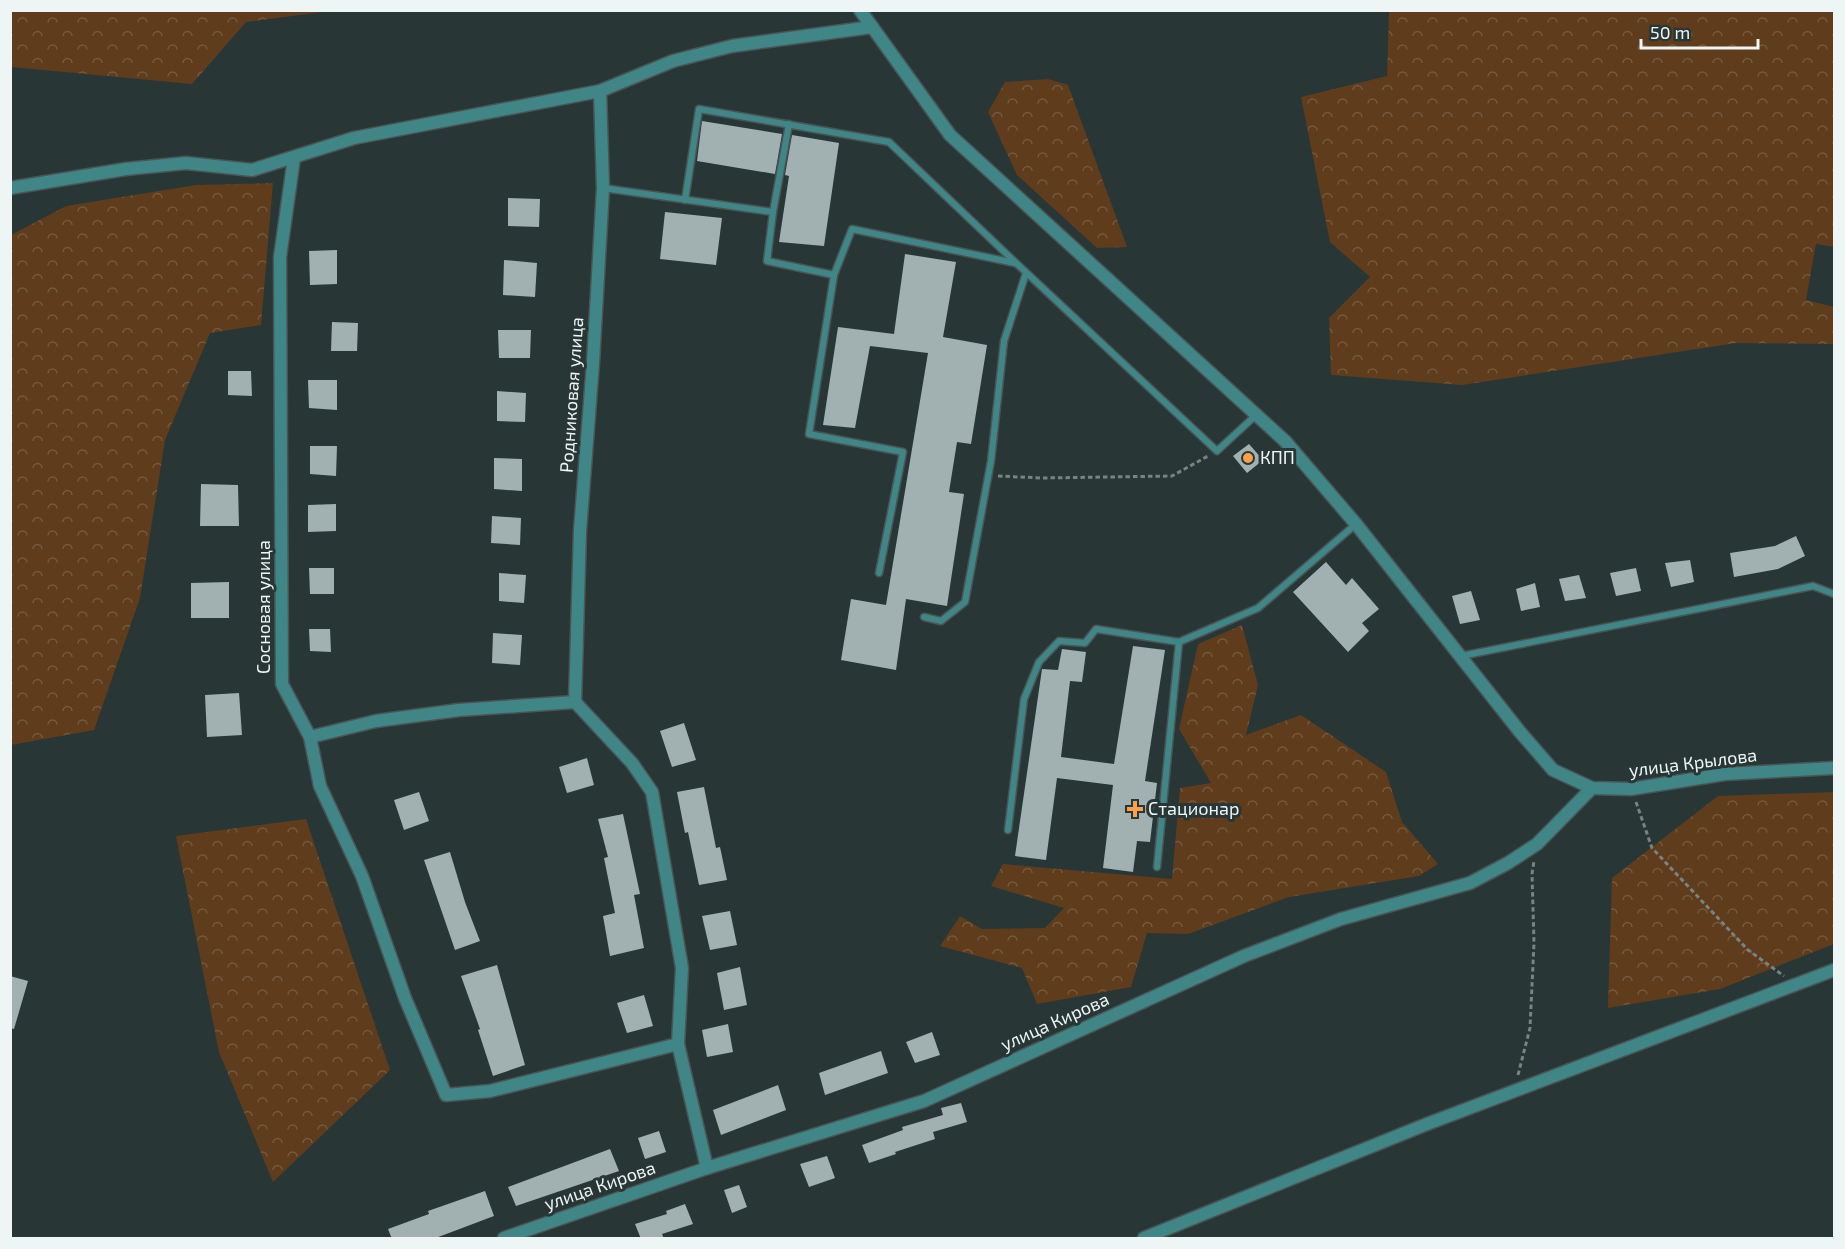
<svg xmlns="http://www.w3.org/2000/svg" width="1845" height="1249" font-family="'Exo 2',sans-serif">
<style>
.forest{fill:url(#forest-crowns)}
.building{fill:#a1b0b0}
.lines{fill:none;stroke-linecap:round;stroke-linejoin:round}
.lane-casing{stroke:#485555;stroke-width:9}
.street-casing{stroke:#485555;stroke-width:15}
.path{stroke:#788383;stroke-width:3;stroke-dasharray:4.5 3;stroke-linecap:butt}
.lane{stroke:#408687;stroke-width:6}
.street{stroke:#408687;stroke-width:12}
.poi-dot{fill:#f8a04b;stroke:#293636;stroke-width:2}
.labels{text-anchor:middle;stroke-width:6;stroke-linejoin:round;paint-order:stroke}
.street-label{font-size:18px;fill:#edf5f5;stroke:#293636}
.poi-label{font-size:18px;fill:#edf5f5;stroke:#293636;text-anchor:start}
</style>
<defs>
<pattern id="forest-crowns" width="20" height="18" patternUnits="userSpaceOnUse" patternTransform="scale(1.5)"><rect width="20" height="18" fill="#5e3c1c"/><path d="M2 6a3 3 0 1 1 6 0M12 15a3 3 0 1 1 6 0" fill="none" stroke="#75593e"/></pattern>
</defs>
<rect width="100%" height="100%" fill="#293636"/>
<g class="forest">
<path d="M10 11 11 10 330 11 246 22 192 84 11 67Z"/>
<path d="M1389 11H1834V247L1816 244 1806 300 1834 307V344L1736 343 1462 385 1331 375 1329 318 1370 277 1330 242 1301 97 1387 76Z"/>
<path d="M1048 79 1068 85 1127 247 1097 248 1017 175 988 112 1005 82Z"/>
<path d="M273 183 261 325 210 333 165 440 140 598 94 730 11 745V235L66 206 196 185Z"/>
<path d="M1242 625 1258 685 1246 735 1301 715 1386 772 1402 822 1438 864 1419 876 1289 897 1188 934 1147 933 1131 987 1037 1004 1022 968 940 946 960 916 982 929 1045 928 1064 908 991 886 1003 864 1172 879 1180 788 1211 783 1179 729 1198 644Z"/>
<path d="M1834 792V944L1720 989 1608 1008 1612 878 1718 796Z"/>
<path d="M306 819 390 1070 273 1182 219 1052 176 836Z"/>
</g>
<g class="building">
<path d="M702 121 782 134 775 174 697 161Z"/>
<path d="M792 135 839 143 824 246 779 242 789 176 785 175Z"/>
<path d="M508 198 540 199 539 227 508 226Z"/>
<path d="M665 212 722 218 716 265 660 259Z"/>
<path d="M337 250V284L310 285 309 251Z"/>
<path d="M905 254 956 262 943 337 987 345 971 444 957 442 949 492 964 494 947 606 906 599 896 670 841 660 851 599 886 605 928 353 870 346 855 428 823 425 838 327 894 334Z"/>
<path d="M504 260 537 263 535 297 503 295Z"/>
<path d="M332 322 358 323 357 351H331Z"/>
<path d="M498 330H531L530 358H499Z"/>
<path d="M228 371H251L252 396 228 395Z"/>
<path d="M308 380H337V410L309 408Z"/>
<path d="M497 391 526 393 525 422 497 421Z"/>
<path d="M1249 444 1263 460 1247 473 1233 456Z"/>
<path d="M310 446H337L336 476 310 474Z"/>
<path d="M494 458 522 459V491L494 489Z"/>
<path d="M201 484 238 485 239 526H200Z"/>
<path d="M336 504V531L308 532V505Z"/>
<path d="M492 516 521 518 520 545 491 543Z"/>
<path d="M1796 536 1805 556 1778 569 1734 577 1730 553 1775 546Z"/>
<path d="M1690 560 1694 582 1671 587 1665 563Z"/>
<path d="M1326 562 1346 585 1352 578 1379 609 1362 623 1369 631 1348 652 1293 592Z"/>
<path d="M309 568H334V594H310Z"/>
<path d="M1636 568 1641 591 1616 596 1610 573Z"/>
<path d="M499 573 526 575 524 603 499 601Z"/>
<path d="M1579 575 1586 598 1565 601 1559 579Z"/>
<path d="M229 582V618H191V583Z"/>
<path d="M1535 583 1540 607 1521 611 1516 589Z"/>
<path d="M1471 591 1480 620 1460 624 1452 596Z"/>
<path d="M309 629H330L331 652 310 651Z"/>
<path d="M493 633 522 635 520 665 492 663Z"/>
<path d="M1133 646 1165 650 1145 781 1157 783 1150 842 1137 841 1133 872 1103 868 1113 785 1057 778 1046 860 1015 856 1042 669 1058 670 1062 649 1086 652 1082 682 1070 681 1061 757 1114 764Z"/>
<path d="M239 693 242 735 207 737 205 695Z"/>
<path d="M684 723 696 760 672 767 660 731Z"/>
<path d="M587 758 594 785 567 793 559 767Z"/>
<path d="M704 787 716 848 720 847 727 880 699 885 688 832 685 833 677 792Z"/>
<path d="M419 792 429 821 404 830 394 800Z"/>
<path d="M623 814 640 894 634 895 644 948 610 956 603 916 615 913 604 858 608 857 598 819Z"/>
<path d="M450 852 465 902 480 941 455 950 424 860Z"/>
<path d="M730 911 737 945 710 950 702 916Z"/>
<path d="M497 965 525 1065 493 1076 478 1030 480 1029 461 976Z"/>
<path d="M740 967 747 1005 724 1010 717 973Z"/>
<path d="M10 976 28 981 14 1029 10 1028Z"/>
<path d="M644 995 653 1026 627 1033 617 1003Z"/>
<path d="M728 1024 733 1052 707 1057 702 1030Z"/>
<path d="M932 1032 940 1055 915 1063 906 1042Z"/>
<path d="M881 1051 888 1073 825 1095 819 1073Z"/>
<path d="M778 1085 786 1110 721 1135 713 1110Z"/>
<path d="M961 1103 967 1122 933 1132 935 1139 895 1152 896 1154 869 1163 862 1145 903 1130 902 1127 943 1115 941 1108Z"/>
<path d="M659 1131 666 1152 645 1159 638 1138Z"/>
<path d="M610 1149 619 1171 516 1206 508 1187Z"/>
<path d="M827 1156 835 1178 809 1187 800 1164Z"/>
<path d="M739 1185 747 1207 732 1213 724 1190Z"/>
<path d="M485 1191 494 1216 433 1239H392L388 1229 429 1214 428 1211Z"/>
<path d="M685 1204 693 1224 662 1234 664 1239H641L635 1224 667 1214 666 1211Z"/>
</g>
<g class="lines">
<g class="lane-casing">
<g id="lane">
<path d="M603 188 773 212 767 261 834 275"/>
<path d="M685 200 699 109 889 142 1016 263 1217 451 1256 415"/>
<path d="M773 212 789 124"/>
<path d="M879 573 903 452 809 434 834 275 852 229 1015 263"/>
<path d="M924 617 941 621 965 602 991 461 1004 341 1026 273"/>
<path d="M1461 656 1813 586 1834 594"/>
<path d="M1008 830 1024 699 1039 662 1059 641 1085 643 1096 629 1179 642"/>
<path d="M1157 867 1179 642 1258 608 1356 524"/>
</g>
</g>
<g class="street-casing">
<g id="street">
<path d="M860 10 950 135 1285 441 1356 524 1520 732 1553 770 1592 788 1631 789 1725 774 1834 768"/>
<path d="M294 158 280 257 282 684 310 737 320 786 362 876 405 998 446 1095 490 1091 678 1044"/>
<path d="M10 188 126 169 186 163 252 170 354 138 600 91 673 61 732 46 872 27"/>
<path d="M575 702 580 531 593 363 603 188 600 91"/>
<path d="M575 702 632 763 652 792 682 968 678 1044 707 1168"/>
<path d="M310 737 376 721 459 710 575 702"/>
<path d="M504 1238 707 1168 924 1101 1244 956 1341 919 1470 883 1508 863 1537 844 1592 788"/>
<path d="M1144 1238 1427 1124 1834 970"/>
</g>
</g>
<g class="path">
<path d="M998 476 1042 478 1172 476 1208 456"/>
<path d="M1636 802 1652 848 1748 950 1784 976"/>
<path d="M1518 1075 1530 1028 1534 943 1532 874 1534 861"/>
</g>
<use href="#lane" class="lane"/>
<use href="#street" class="street"/>
</g>
<g class="poi-dot">
<circle cx="1248" cy="458" r="6"/>
<path d="M1132 800h6v6h6v6h-6v6h-6v-6h-6v-6h6z"/>
</g>
<g class="labels">
<g class="street-label">
<text transform="translate(572 395) rotate(-86)" y="6">Родниковая улица</text>
<text transform="translate(264 607) rotate(-90)" y="6">Сосновая улица</text>
<text transform="translate(1693 763) rotate(-7)" y="6">улица Крылова</text>
<text transform="translate(1055 1022) rotate(-24)" y="6">улица Кирова</text>
<text transform="translate(600 1186) rotate(-19)" y="6">улица Кирова</text>
</g>
<g class="poi-label">
<text x="1260" y="464">КПП</text>
<text x="1148" y="815">Стационар</text>
</g>
</g>
<rect width="1845" height="1249" fill="none" stroke="#edf5f5" stroke-width="24"/>
<path d="M1641 39v9h117v-9" fill="none" stroke="#edf5f5" stroke-width="3"/>
<text x="1650" y="39" font-size="18" fill="#edf5f5" stroke="#293636" stroke-width="4.5" paint-order="stroke">50 m</text>
</svg>
